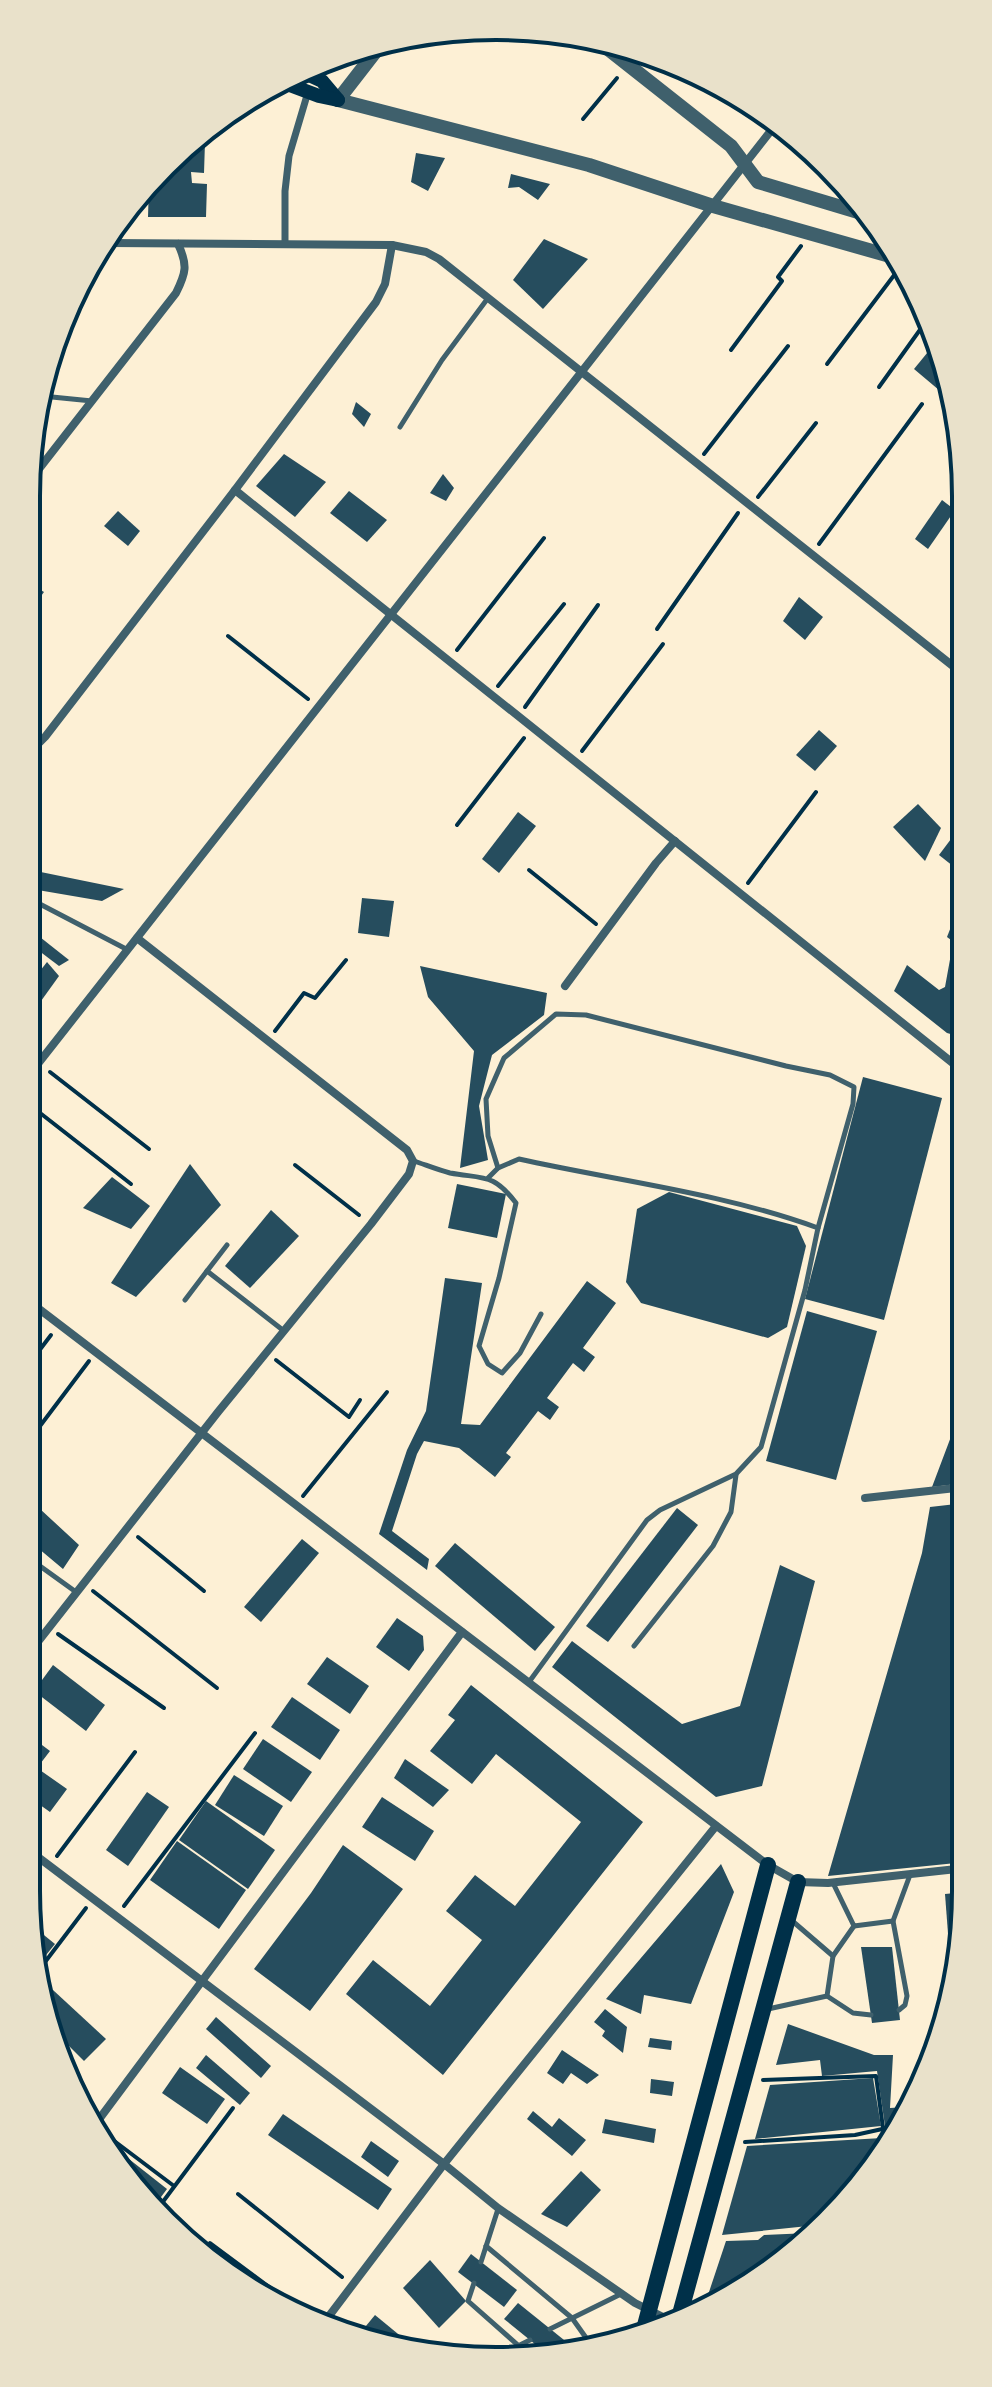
<svg xmlns="http://www.w3.org/2000/svg" width="992" height="2387" font-family="'Exo 2',sans-serif">
<style>
.building{fill:#264d5e}
.lines{fill:none;stroke-linecap:round;stroke-linejoin:round}
.path{stroke:#003049;stroke-width:4}
.service{stroke:#3f606c;stroke-width:5}
.pedestrian{stroke:#3f606c;stroke-width:7}
.minor{stroke:#3f606c;stroke-width:8}
.tertiary{stroke:#3f606c;stroke-width:14}
.secondary{stroke:#003049;stroke-width:14}
.primary{stroke:#003049;stroke-width:16}
.rim{fill:none;stroke:#003049;stroke-width:4}
</style>
<rect width="100%" height="100%" fill="#fdf0d5"/>
<g class="building">
<path d="M201 141 205 142 204 173 191 172 192 183 207 184 206 217H148L149 184 158 179 157 175Z"/>
<path d="M416 153 445 158 428 191 411 182Z"/>
<path d="M511 174 550 184 538 200 519 187 508 188Z"/>
<path d="M544 239 588 259 543 309 513 280Z"/>
<path d="M932 347 937 351 952 401 914 369Z"/>
<path d="M356 402 371 414 364 427 352 414Z"/>
<path d="M284 454 326 482 295 517 256 486Z"/>
<path d="M443 474 454 488 446 501 430 493Z"/>
<path d="M349 491 387 520 367 542 330 513Z"/>
<path d="M942 500 955 510 928 549 915 539Z"/>
<path d="M118 511 140 531 128 546 104 526Z"/>
<path d="M26 581 44 592 28 614 26 613Z"/>
<path d="M799 597 823 617 805 640 783 621Z"/>
<path d="M819 730 837 746 815 771 796 755Z"/>
<path d="M918 804 941 828 925 861 893 827Z"/>
<path d="M518 812 536 826 499 873 482 859Z"/>
<path d="M951 839 963 848V874L939 855Z"/>
<path d="M26 869 124 889 102 901 26 888Z"/>
<path d="M963 896V949L947 937Z"/>
<path d="M362 898 394 901 389 937 358 933Z"/>
<path d="M26 926 69 960 59 966 26 941Z"/>
<path d="M951 954 963 961 964 1023 962 1031 954 1035 947 1033 894 991 907 965 939 990 945 987Z"/>
<path d="M47 962 59 976 26 1022V989Z"/>
<path d="M420 966 547 993 544 1015 492 1055 479 1106 488 1160 460 1168 474 1051 428 997Z"/>
<path d="M863 1077 942 1098 884 1320 805 1299Z"/>
<path d="M190 1164 221 1205 136 1297 111 1283Z"/>
<path d="M112 1177 150 1206 131 1229 83 1208Z"/>
<path d="M457 1184 506 1194 497 1238 448 1228Z"/>
<path d="M669 1192 797 1226 806 1246 787 1327 768 1338 641 1303 626 1282 637 1209Z"/>
<path d="M271 1210 299 1236 250 1288 225 1266Z"/>
<path d="M445 1278 482 1283 461 1424 480 1425 587 1281 616 1303 583 1348 595 1357 584 1372 573 1363 547 1398 559 1407 550 1420 538 1411 506 1453 511 1457 495 1477 459 1448 424 1441 417 1454 392 1531 429 1559 427 1570 379 1534 407 1450 426 1411Z"/>
<path d="M807 1311 877 1331 836 1480 766 1461Z"/>
<path d="M964 1392 965 1483 932 1487 952 1434Z"/>
<path d="M26 1496 79 1545 63 1569 32 1543 39 1526 26 1516Z"/>
<path d="M965 1503 966 1862 828 1876 922 1553 930 1507Z"/>
<path d="M677 1508 698 1525 608 1642 586 1626Z"/>
<path d="M302 1539 319 1553 261 1622 244 1607Z"/>
<path d="M455 1543 555 1627 535 1651 435 1566Z"/>
<path d="M780 1565 815 1581 762 1786 716 1797 552 1667 572 1641 682 1724 740 1706Z"/>
<path d="M397 1618 423 1636 424 1650 409 1671 376 1647Z"/>
<path d="M327 1657 369 1686 350 1714 307 1684Z"/>
<path d="M53 1665 105 1705 86 1731 34 1691Z"/>
<path d="M471 1685 643 1822 443 2075 346 1994 373 1960 430 2006 482 1940 446 1911 475 1875 515 1906 581 1822 496 1754 472 1784 430 1751 455 1720 448 1715Z"/>
<path d="M292 1697 340 1730 320 1760 271 1727Z"/>
<path d="M26 1733 50 1751 37 1768 67 1789 50 1812 26 1795Z"/>
<path d="M263 1739 312 1772 291 1802 243 1769Z"/>
<path d="M405 1759 449 1790 433 1807 394 1778Z"/>
<path d="M234 1775 283 1806 264 1836 215 1805Z"/>
<path d="M147 1792 169 1807 128 1866 106 1850Z"/>
<path d="M382 1797 434 1831 415 1861 362 1827Z"/>
<path d="M206 1801 275 1850 248 1889 179 1840Z"/>
<path d="M177 1841 246 1890 219 1929 150 1880Z"/>
<path d="M343 1845 403 1889 310 2011 254 1969 311 1893Z"/>
<path d="M721 1864 734 1892 691 2004 644 1995 641 2014 606 1999Z"/>
<path d="M966 1892 952 1974 951 1973 945 1894Z"/>
<path d="M34 1927 55 1944 38 1965 32 1929Z"/>
<path d="M861 1947H892L900 2020 872 2023Z"/>
<path d="M53 1990 106 2039 84 2061 49 2026Z"/>
<path d="M605 2009 627 2027 623 2053 602 2036 605 2031 594 2022Z"/>
<path d="M216 2017 271 2066 261 2078 206 2029Z"/>
<path d="M788 2024 874 2055H893L890 2108 906 2107 897 2125 885 2126 877 2071 822 2076 820 2060 776 2065Z"/>
<path d="M650 2038 672 2041 671 2050 648 2047Z"/>
<path d="M562 2050 599 2075 587 2084 571 2073 563 2084 547 2073Z"/>
<path d="M206 2055 250 2093 240 2105 196 2068Z"/>
<path d="M180 2067 225 2099 207 2124 162 2093Z"/>
<path d="M873 2078 881 2126 755 2139 770 2085Z"/>
<path d="M651 2079 674 2082 672 2096 650 2093Z"/>
<path d="M533 2111 552 2127 559 2118 586 2140 572 2156 527 2119Z"/>
<path d="M283 2114 392 2189 378 2210 268 2135Z"/>
<path d="M605 2119 656 2129 654 2143 602 2133Z"/>
<path d="M882 2138 887 2143 869 2177 818 2225 722 2235 747 2146Z"/>
<path d="M371 2141 399 2161 388 2177 361 2157Z"/>
<path d="M115 2148 167 2189 152 2209 142 2201 113 2151Z"/>
<path d="M581 2171 601 2190 567 2227 541 2214Z"/>
<path d="M809 2233 757 2282 712 2300 708 2295 726 2241 758 2240 764 2235Z"/>
<path d="M471 2254 517 2290 504 2307 458 2272Z"/>
<path d="M430 2260 466 2301 439 2328 403 2288Z"/>
<path d="M518 2303 579 2352 546 2353 504 2319Z"/>
<path d="M375 2315 420 2352 361 2332Z"/>
</g>
<g class="lines">
<g class="path">
<path d="M583 119 617 78"/>
<path d="M731 350 782 281 778 277 801 246"/>
<path d="M827 364 895 274"/>
<path d="M879 387 927 320"/>
<path d="M704 454 788 346"/>
<path d="M758 497 816 423"/>
<path d="M819 544 922 404"/>
<path d="M657 629 738 513"/>
<path d="M228 636 308 699"/>
<path d="M457 650 544 538"/>
<path d="M498 686 564 604"/>
<path d="M525 707 598 605"/>
<path d="M582 751 663 644"/>
<path d="M457 825 524 738"/>
<path d="M529 870 596 924"/>
<path d="M748 883 816 792"/>
<path d="M275 1031 304 993 315 998 346 960"/>
<path d="M50 1072 149 1149"/>
<path d="M26 1102 131 1184"/>
<path d="M295 1165 359 1215"/>
<path d="M276 1360 349 1417 360 1400"/>
<path d="M26 1368 51 1335"/>
<path d="M26 1427 34 1434 89 1361"/>
<path d="M303 1496 387 1392"/>
<path d="M138 1537 204 1591"/>
<path d="M93 1591 217 1688"/>
<path d="M26 1614 37 1623"/>
<path d="M58 1634 164 1708"/>
<path d="M57 1856 135 1752"/>
<path d="M124 1906 255 1733"/>
<path d="M39 1970 86 1908"/>
<path d="M763 2080 876 2076 883 2128 889 2139"/>
<path d="M105 2134 174 2186"/>
<path d="M745 2142 855 2135 896 2126"/>
<path d="M238 2194 342 2277"/>
<path d="M156 2211 233 2108"/>
<path d="M210 2243 304 2313"/>
</g>
<g class="service">
<path d="M42 396 92 401"/>
<path d="M400 427 442 360 488 298"/>
<path d="M34 901 128 950"/>
<path d="M414 1161C426 1165 438 1170 450 1173 484 1179 493 1173 516 1203L499 1278 479 1346 488 1364 502 1373 520 1353 541 1314"/>
<path d="M498 1168 488 1136 486 1099 504 1058 556 1014 586 1015 786 1066 830 1075 854 1087 853 1104 818 1228"/>
<path d="M488 1178 498 1168 519 1159C618 1181 722 1193 818 1228L805 1290 761 1447 736 1474 660 1510 647 1520 529 1682"/>
<path d="M207 1271 227 1245"/>
<path d="M962 1274 964 1272"/>
<path d="M185 1300 207 1271 284 1331"/>
<path d="M26 1556 76 1592"/>
<path d="M634 1646 713 1546 731 1512 736 1475"/>
<path d="M833 1883 854 1926 893 1921 910 1875"/>
<path d="M893 1921 907 1996 905 2005 899 2010"/>
<path d="M833 1956 854 1926"/>
<path d="M827 1996 853 2013 871 2015"/>
<path d="M768 2009 827 1996 833 1956 790 1919"/>
<path d="M486 2246 572 2318 594 2349"/>
<path d="M481 2262 498 2209"/>
<path d="M474 2283 468 2301 528 2354"/>
<path d="M550 2329 621 2294"/>
<path d="M518 2346 530 2340"/>
</g>
<path class="pedestrian" d="M285 244V191L289 156 308 92"/>
<g class="minor">
<path d="M110 243 392 245 426 252 439 259 963 674"/>
<path d="M28 483 176 293C186 273 188 265 178 244"/>
<path d="M235 490 964 1072"/>
<path d="M26 752 32 750 45 737 235 490 376 302 385 284 392 245"/>
<path d="M565 986 656 863 675 841"/>
<path d="M26 1079 777 123"/>
<path d="M26 1299 768 1865 798 1882 828 1883 966 1868"/>
<path d="M865 1498 965 1487"/>
<path d="M26 1657 218 1412 371 1224 409 1174 413 1161 407 1150 137 938"/>
<path d="M26 1848 444 2164 498 2208 635 2303 667 2319"/>
<path d="M97 2122 462 1632"/>
<path d="M326 2320 444 2164 716 1826"/>
</g>
<g class="tertiary">
<path d="M603 45 731 146 758 182 868 215"/>
<path d="M376 51 338 100 589 165 713 206 897 258"/>
</g>
<g class="secondary">
<path d="M300 71 322 81 338 100"/>
<path d="M279 81 319 96 338 100"/>
</g>
<g class="primary">
<path d="M680 2314 798 1882"/>
<path d="M644 2329 768 1865"/>
</g>
</g>
<path d="M0 0H992V2387H0ZM496 40H496A456 456 0 0 1 952 496V1891A456 456 0 0 1 496 2347H496A456 456 0 0 1 40 1891V496A456 456 0 0 1 496 40Z" fill="#e9e1ca" fill-rule="evenodd"/>
<path class="rim" d="M496 40H496A456 456 0 0 1 952 496V1891A456 456 0 0 1 496 2347H496A456 456 0 0 1 40 1891V496A456 456 0 0 1 496 40Z"/>
</svg>
